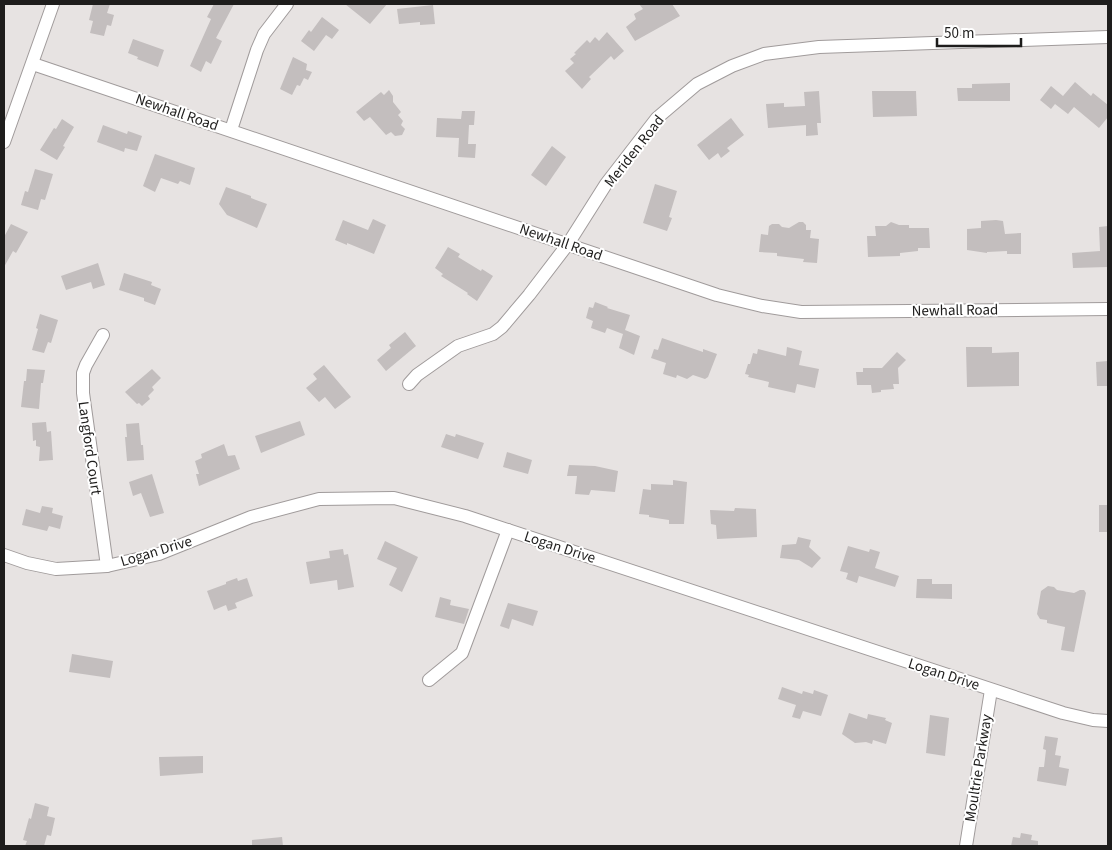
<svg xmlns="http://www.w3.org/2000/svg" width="1112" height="850" font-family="'Source Sans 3',sans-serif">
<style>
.building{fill:#c3bebe}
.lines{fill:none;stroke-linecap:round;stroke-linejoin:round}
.minor-casing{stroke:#a09b9b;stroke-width:14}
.minor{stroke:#fff;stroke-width:12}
.labels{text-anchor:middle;stroke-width:4;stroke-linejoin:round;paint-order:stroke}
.street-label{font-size:15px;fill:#1e1d1c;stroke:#fff}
</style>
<rect width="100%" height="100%" fill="#e7e3e2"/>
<g class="building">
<path d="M93 4H110L107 13 114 15 111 26 107 25 104 36 90 33 93 21 89 20Z"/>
<path d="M214 4H234L216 38 222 41 211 64 206 61 201 72 190 66 211 19 207 17Z"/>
<path d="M345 4H387L370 24Z"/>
<path d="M639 4H672L680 16 635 41 626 27 636 19 634 14 643 9Z"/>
<path d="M433 5 435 24 420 25V22L399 24 397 9Z"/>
<path d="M322 17 339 30 332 39 326 35 314 51 301 41 309 30 311 32Z"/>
<path d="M607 32 624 51 614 60 611 56 589 77 591 79 582 89 565 71 574 63 570 59 576 54 574 53 587 40 590 43 595 37 599 41Z"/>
<path d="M133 39 164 50 158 67 137 59 138 57 128 53Z"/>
<path d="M293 57 307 64 306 70 312 72 308 80 304 78 300 86 297 85 292 95 280 89Z"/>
<path d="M1075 82 1091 96 1093 93 1108 105V117L1099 128 1074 107 1068 114 1055 104 1051 109 1040 100 1051 86 1063 96Z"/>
<path d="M1010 83V101H958L957 88H972V84Z"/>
<path d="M389 90 393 96V102L401 112 398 115 403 121 401 125 405 129 402 135 395 136 391 132 386 135 370 117 364 121 356 112 381 92 384 95Z"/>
<path d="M819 91 821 123H817L818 135 806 136V125L768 128 766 104 784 103V107L805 106 804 92Z"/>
<path d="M872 91H916L917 116 873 117Z"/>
<path d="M462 111H475L474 125H469L468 144H476L475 158 458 157 459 138 436 137 437 118 461 119Z"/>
<path d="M731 118 744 135 727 148 730 151 721 158 718 153 709 160 697 145Z"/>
<path d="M62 119 74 127 63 146 65 147 57 160 40 150 54 128 56 129Z"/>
<path d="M103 125 127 134 128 131 142 136 137 151 125 148 124 152 97 142Z"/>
<path d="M552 146 566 157 546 186 531 175Z"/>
<path d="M155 154 195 168 190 185 180 181 178 184 161 178 155 192 143 186Z"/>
<path d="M35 169 53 174 45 200 41 199 38 210 21 205 25 191 28 192Z"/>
<path d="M655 184 677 191 669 217 672 218 667 231 643 223Z"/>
<path d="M226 187 251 196V198L267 204 257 228 227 215 219 204Z"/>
<path d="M373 219 386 225 374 254 347 243V245L335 240 343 220 368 230Z"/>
<path d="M996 220 1003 221 1005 234 1021 233V254H1007V251L987 252V253L967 250V229L981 228V221Z"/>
<path d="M799 222H803L806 225V230H811L810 238 819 239 817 263 803 262 804 259 777 256V253L759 252 761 234 768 235 769 226 772 224H779L782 227 789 228Z"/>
<path d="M891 222 899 225H909V228H929L930 248H918V251L900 253V256L868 257 867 236H876L875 226H886Z"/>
<path d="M11 224 28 232 16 253 13 251 4 267V237Z"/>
<path d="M1108 226V267L1073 268 1072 253 1100 251 1099 227Z"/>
<path d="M448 247 460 254 458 257 481 271 482 269 493 276 477 301 467 294 468 293 441 276 443 274 435 268Z"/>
<path d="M98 263 105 285 93 289 91 282 66 290 61 276Z"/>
<path d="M124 273 152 282 151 285 161 289 155 305 144 301V298L119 290Z"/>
<path d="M595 302 608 307 607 308 630 315 625 330 640 336 634 355 619 348 623 334 607 328 605 333 591 328 593 321 586 318 589 307 593 308Z"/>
<path d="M40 314 58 320 51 343 48 342 44 353 32 350 38 329 36 328Z"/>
<path d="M405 332 416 346 386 371 377 360 391 348 389 345Z"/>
<path d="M662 338 703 352V349L717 354 708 377 705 379 693 375 687 379 677 375 676 378 663 374 666 363 651 358 654 349 658 350Z"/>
<path d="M787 347 802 351 799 365 819 369 815 388 797 384 795 393 768 387 769 382 748 377 749 375 745 374 748 364H750L753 353 757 354 758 349 786 356Z"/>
<path d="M966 347H992V353L1019 352V386L967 387Z"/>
<path d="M897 352 906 360 898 368 899 384H893L894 389 881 390V392L872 393 871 385H857L856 372H863V368H882Z"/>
<path d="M1108 361V386H1097L1096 362Z"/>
<path d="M324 365 351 397 335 409 325 397 319 402 306 388 317 379 313 374Z"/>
<path d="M27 369 45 370 43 383H41L39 409 21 407 24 381H26Z"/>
<path d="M152 369 161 378 152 387 154 390 148 396 150 399 142 406 139 403 137 404 125 392Z"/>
<path d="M300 421 305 435 261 453 255 436Z"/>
<path d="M46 422 47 432 51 431 53 460 39 461 40 447 36 446V440L33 441 32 423Z"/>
<path d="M139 423 141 445H143L144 460 127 461 125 437H127L126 424Z"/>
<path d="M446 434 455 437 456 434 484 443 478 459 441 447Z"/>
<path d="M224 444 228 456 235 455 240 469 199 486 196 474H199L195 461 202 458 201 454Z"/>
<path d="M507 452 532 460 528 474 503 467Z"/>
<path d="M569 465 595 466 618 471 615 492 591 490 589 495 575 494 577 476H567Z"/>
<path d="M152 474 164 513 150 517 141 493 133 496 129 482Z"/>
<path d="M673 480 687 482 684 524H669V520L649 517V515L639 514 643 489 651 490V484L673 485Z"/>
<rect x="1099" y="505" width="9" height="27"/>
<path d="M42 506 53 508 52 513 63 516 60 529 49 526 47 531 22 525 26 509 40 513Z"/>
<path d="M735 508 756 509 757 537 717 539 716 525 711 524 710 510 734 511Z"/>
<path d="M798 537 811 540 809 547 821 558 812 568 799 560 780 558 782 545 796 544Z"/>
<path d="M385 541 418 557 402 592 389 585 397 568 377 559Z"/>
<path d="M848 546 869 552 870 549 880 552 875 568 899 576 895 587 859 576 857 583 846 579 848 573 840 571Z"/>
<path d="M343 549 344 555 348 554 354 587 338 590 337 580 310 584 306 562 330 558 329 551Z"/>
<path d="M237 578 238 581 247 578 253 596 235 603 237 608 228 611 226 605 214 610 207 591 226 584V582Z"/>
<path d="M917 579H932V584H952V599L916 598Z"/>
<path d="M1048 586 1054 587 1057 590 1074 593 1080 590H1084L1086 593 1074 652 1061 650 1065 627 1047 623V620L1040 619 1037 614 1041 591Z"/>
<path d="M440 597 451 600 450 605 469 609 464 624 435 617Z"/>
<path d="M508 603 538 611 533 626 512 619 509 629 500 626Z"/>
<path d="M72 654 113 661 110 678 69 672Z"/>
<path d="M782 687 802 694 803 691 813 694 814 690 828 695 821 716 803 711 800 719 792 717 796 705 778 699Z"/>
<path d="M849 713 867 719 868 714 886 718 885 720 892 723 886 744 873 740 872 744 866 742 855 743 842 734Z"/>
<path d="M930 715 949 718 945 756 926 753Z"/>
<path d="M1045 736 1058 738 1055 755 1061 756 1059 767 1069 769 1066 786 1037 781 1039 767H1044L1046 750 1043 749Z"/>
<path d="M203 756V773L160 776 159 757Z"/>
<path d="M35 803 49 807 47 816 55 818 51 836 47 835 44 846H25L27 841 23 840 29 818 31 819Z"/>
<path d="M1021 833 1032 835 1031 840 1038 841V846H1011L1013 837 1020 838Z"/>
<path d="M282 837 283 846H252V840Z"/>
</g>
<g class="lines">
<g class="minor-casing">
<g id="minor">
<path d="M33 64 717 295 762 306 801 312 1108 309"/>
<path d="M231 130 257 50 264 34 287 4"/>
<path d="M4 142 53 4"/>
<path d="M103 335 86 365 83 373V393L107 566"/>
<path d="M409 384 417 375 458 346 493 334 502 327 529 295 568 244 606 184 657 118 697 84 732 66 764 54 819 47 1108 37"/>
<path d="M4 555 27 563 56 569 107 566 159 554 251 517 319 499 394 498 465 516 1063 713 1093 720 1108 721"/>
<path d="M429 680 462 653 508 530"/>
<path d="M966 846 991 690"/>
</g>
</g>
<use href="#minor" class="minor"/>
</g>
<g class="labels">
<g class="street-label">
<text transform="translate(177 112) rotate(19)" y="5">Newhall Road</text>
<text transform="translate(634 151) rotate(-52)" y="5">Meriden Road</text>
<text transform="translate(561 242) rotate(19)" y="5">Newhall Road</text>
<text transform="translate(955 310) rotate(-1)" y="5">Newhall Road</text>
<text transform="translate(90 448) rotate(82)" y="5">Langford Court</text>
<text transform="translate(560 547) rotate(18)" y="5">Logan Drive</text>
<text transform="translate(156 551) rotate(-17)" y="5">Logan Drive</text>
<text transform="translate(944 674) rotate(18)" y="5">Logan Drive</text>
<text transform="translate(978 768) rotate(-81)" y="5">Moultrie Parkway</text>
</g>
</g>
<rect width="1112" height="850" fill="none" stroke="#1e1d1c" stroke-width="10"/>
<path d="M937 38v8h84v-8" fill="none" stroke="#1e1d1c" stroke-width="2.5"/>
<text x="944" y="38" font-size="15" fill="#1e1d1c" stroke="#ffffff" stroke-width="4" paint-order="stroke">50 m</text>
</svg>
